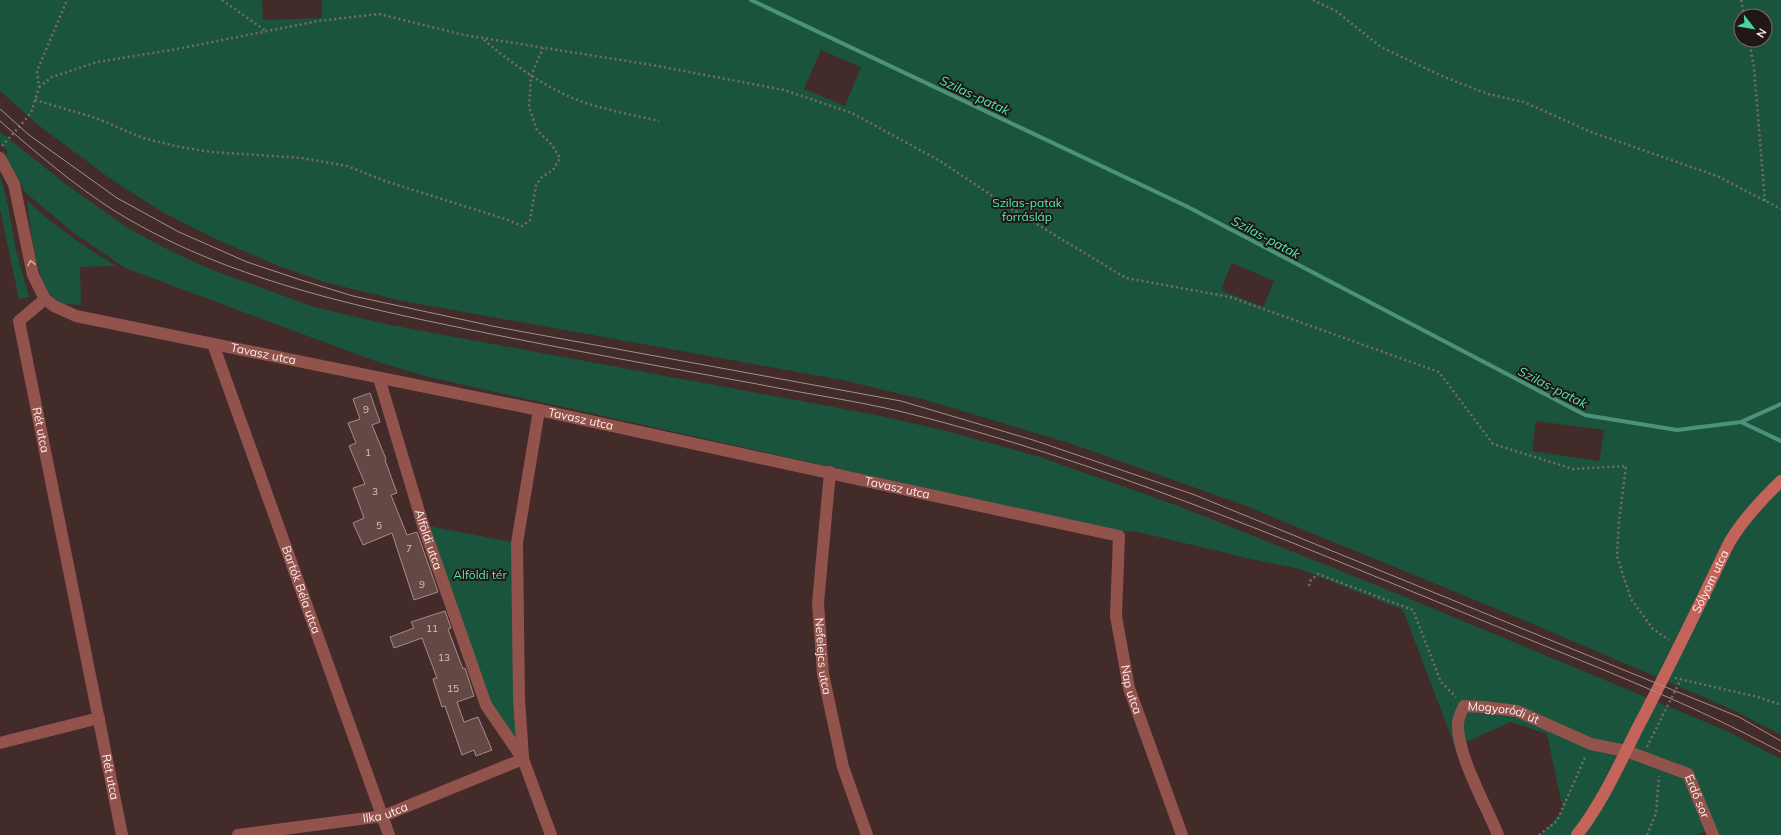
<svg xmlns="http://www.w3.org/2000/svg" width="1781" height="835" font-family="Mulish,sans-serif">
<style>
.green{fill:#1a543d;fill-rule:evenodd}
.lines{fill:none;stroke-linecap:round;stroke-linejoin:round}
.stream{stroke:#4c927a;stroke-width:4}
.building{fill:#624946;stroke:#a88b88}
.path{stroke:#7d6966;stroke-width:2.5;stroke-dasharray:2 3;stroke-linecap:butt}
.street{stroke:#91534c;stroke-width:12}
.secondary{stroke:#c46359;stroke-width:12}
.tram{stroke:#a3908d;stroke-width:1}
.oneway{stroke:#cca8a3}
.labels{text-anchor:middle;stroke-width:4;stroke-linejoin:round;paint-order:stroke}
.number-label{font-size:10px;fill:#d6c4c2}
.park-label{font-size:12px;fill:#51ecaf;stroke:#211715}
.street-label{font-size:12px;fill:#fdedeb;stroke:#211715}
.water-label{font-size:13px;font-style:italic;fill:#4ee9ac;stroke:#211715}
</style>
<rect width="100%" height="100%" fill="#422b28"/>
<g class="green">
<path d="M0 0H262L263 20 322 18V0H1781V735L1731 709 1514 616 1241 504 1069 443 922 399 842 380 398 300 324 282 279 266 222 242 164 213 112 180 37 124 0 91ZM1741 16H1765V40H1741ZM821 50 861 67 845 106 804 89ZM1232 263 1274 281 1263 307 1221 290ZM1536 421 1604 430 1599 461 1532 451Z"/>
<path d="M0 132 67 185 131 230 169 250 210 269 311 306 385 324 876 415 946 431 1037 456 1181 507 1398 594 1727 731 1781 759V835H1715L1712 829 1697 835H1541L1563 810 1547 734 1511 722 1455 747 1403 610 1300 569 1251 559 1138 532 1112 530 429 377 375 361 125 268 74 233 26 193 6 159 7 150 0 143Z"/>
<path d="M0 176 8 205 16 250 29 297 19 299 0 209Z"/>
<path d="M27 200C53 226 84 246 116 266L80 267 81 305C73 304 62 305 55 299 35 282 30 224 27 200Z"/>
<path d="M423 525 517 543 523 759 486 705Z"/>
</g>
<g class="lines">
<g class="stream">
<path d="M751 0 1188 207 1585 415 1677 430 1741 422 1781 404"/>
<path d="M1741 422 1781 441"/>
</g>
</g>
<g class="building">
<path d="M370 393 380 422 372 425 386 459 385 460 397 493 391 495 407 535 417 532 438 592 414 600 392 533 363 545 353 523 364 518 353 488 365 484 349 446 356 443 348 423 360 419 353 399Z"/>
<path d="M445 611 451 628 448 629 463 669 465 668 474 696 457 702 464 722 478 717 492 750 476 756 474 750 462 755 445 706 442 707 433 679 437 678 422 638 394 648 390 637 414 628 411 622Z"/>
</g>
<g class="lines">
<g class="path">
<path d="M222 0 266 31"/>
<path d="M1313 0 1336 11 1381 47 1444 77 1488 94 1524 102 1591 132 1717 176 1781 209"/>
<path d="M1741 0 1744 16"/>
<path d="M484 40C510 62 539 83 570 97 598 109 629 114 659 121"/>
<path d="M1749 40 1754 68 1765 202"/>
<path d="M39 87 52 77 97 62 177 49 318 21 379 14 464 35 652 65 784 90 852 113 940 161 1015 211 1126 278 1230 297 1439 372 1493 444 1573 469 1626 466 1619 521 1617 556 1631 599 1653 629 1669 640"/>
<path d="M35 100 96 118 143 138 180 147 212 152 302 158 347 166 385 181 505 219 522 226 530 220 536 185 542 177 553 170 560 158 552 145 537 130 529 107 531 76 543 48"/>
<path d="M2 146 27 118 32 110 39 87 37 71 67 0"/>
<path d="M1309 586 1310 581 1318 574 1413 610 1441 682 1456 697"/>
<path d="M1675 678 1758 697 1781 705"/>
<path d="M1647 747 1681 679"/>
<path d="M1539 835 1557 821 1586 755"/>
<path d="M1647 835 1656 813 1659 776"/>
</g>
<g class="street">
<path id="s1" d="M0 158 14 184 33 275 45 299 54 306 76 316 539 410 1119 536 1116 616 1129 688 1182 835"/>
<path id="s2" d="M45 299 19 321 122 835"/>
<path id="s3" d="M213 344 389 835"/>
<path id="s4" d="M379 378 423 525 486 705 523 759 551 835"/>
<path id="s5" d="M830 472 818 603 823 674 843 767 867 835"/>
<path d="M0 743 99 718"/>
<path d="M523 757 519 699 517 543 539 410"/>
<path id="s6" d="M238 835 383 816 523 759"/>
<path id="s7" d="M1498 835C1486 805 1457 755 1458 724 1458 718 1462 711 1464 706L1484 707 1517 711 1591 744 1626 751 1688 774 1713 835"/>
</g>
<path class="secondary" id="s8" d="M1577 835C1602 803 1619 765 1637 729 1669 668 1699 606 1729 543 1743 519 1761 500 1781 481"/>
<g class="tram">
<path d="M0 109 29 135 117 198 179 232 247 262 304 281 353 296 497 327 901 401 1033 440 1195 495 1739 717 1781 741"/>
<path d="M0 121C36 153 73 184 113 210 208 269 319 298 428 321 537 344 647 364 757 384 807 394 858 401 907 413 1096 460 1277 536 1457 610 1565 655 1677 696 1781 752"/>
</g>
</g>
<defs><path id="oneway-chevron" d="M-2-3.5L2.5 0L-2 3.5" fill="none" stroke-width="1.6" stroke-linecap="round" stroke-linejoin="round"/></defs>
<use class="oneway" href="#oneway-chevron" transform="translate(31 263) rotate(-102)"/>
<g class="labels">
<g class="number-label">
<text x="366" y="413">9</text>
<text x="368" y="456">1</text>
<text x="375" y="495">3</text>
<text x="379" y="529">5</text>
<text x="409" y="552">7</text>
<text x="422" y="588">9</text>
<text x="432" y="632">11</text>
<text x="444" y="661">13</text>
<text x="453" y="692">15</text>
</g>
<g class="park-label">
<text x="1027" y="207">Szilas-patak<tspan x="1027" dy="14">forrásláp</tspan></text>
<text x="480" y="579">Alföldi tér</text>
</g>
<g class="street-label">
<text dy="4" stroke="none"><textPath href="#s1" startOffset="376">Tavasz utca</textPath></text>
<text dy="4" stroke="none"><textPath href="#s1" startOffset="700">Tavasz utca</textPath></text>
<text dy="4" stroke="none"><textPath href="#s2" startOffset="145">Rét utca</textPath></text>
<text dy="4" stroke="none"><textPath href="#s1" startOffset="1024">Tavasz utca</textPath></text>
<text dy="4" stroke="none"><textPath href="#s4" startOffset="169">Alföldi utca</textPath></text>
<text dy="4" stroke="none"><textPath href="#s8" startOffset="287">Sólyom utca</textPath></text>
<text dy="4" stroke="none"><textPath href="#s3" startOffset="261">Bartók Béla utca</textPath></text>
<text dy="4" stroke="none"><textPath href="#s5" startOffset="185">Nefelejcs utca</textPath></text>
<text dy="4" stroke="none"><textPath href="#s1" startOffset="1406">Nap utca</textPath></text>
<text dy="4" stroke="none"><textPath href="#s7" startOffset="178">Mogyoródi út</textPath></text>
<text dy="4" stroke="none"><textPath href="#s2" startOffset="499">Rét utca</textPath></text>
<text dy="4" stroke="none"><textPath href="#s7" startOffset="398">Erdő sor</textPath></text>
<text dy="4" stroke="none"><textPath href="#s6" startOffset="149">Ilka utca</textPath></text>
</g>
<g class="water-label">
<text transform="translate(975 95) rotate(25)" y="5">Szilas-patak</text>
<text transform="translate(1266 237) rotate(28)" y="5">Szilas-patak</text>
<text transform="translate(1553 387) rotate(27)" y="5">Szilas-patak</text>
</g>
</g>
<g transform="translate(1753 28) rotate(121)"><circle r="19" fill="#211715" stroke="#796d6b"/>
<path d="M0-3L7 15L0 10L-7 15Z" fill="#48d49d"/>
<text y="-6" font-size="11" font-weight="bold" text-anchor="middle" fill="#fdedeb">N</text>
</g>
</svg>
